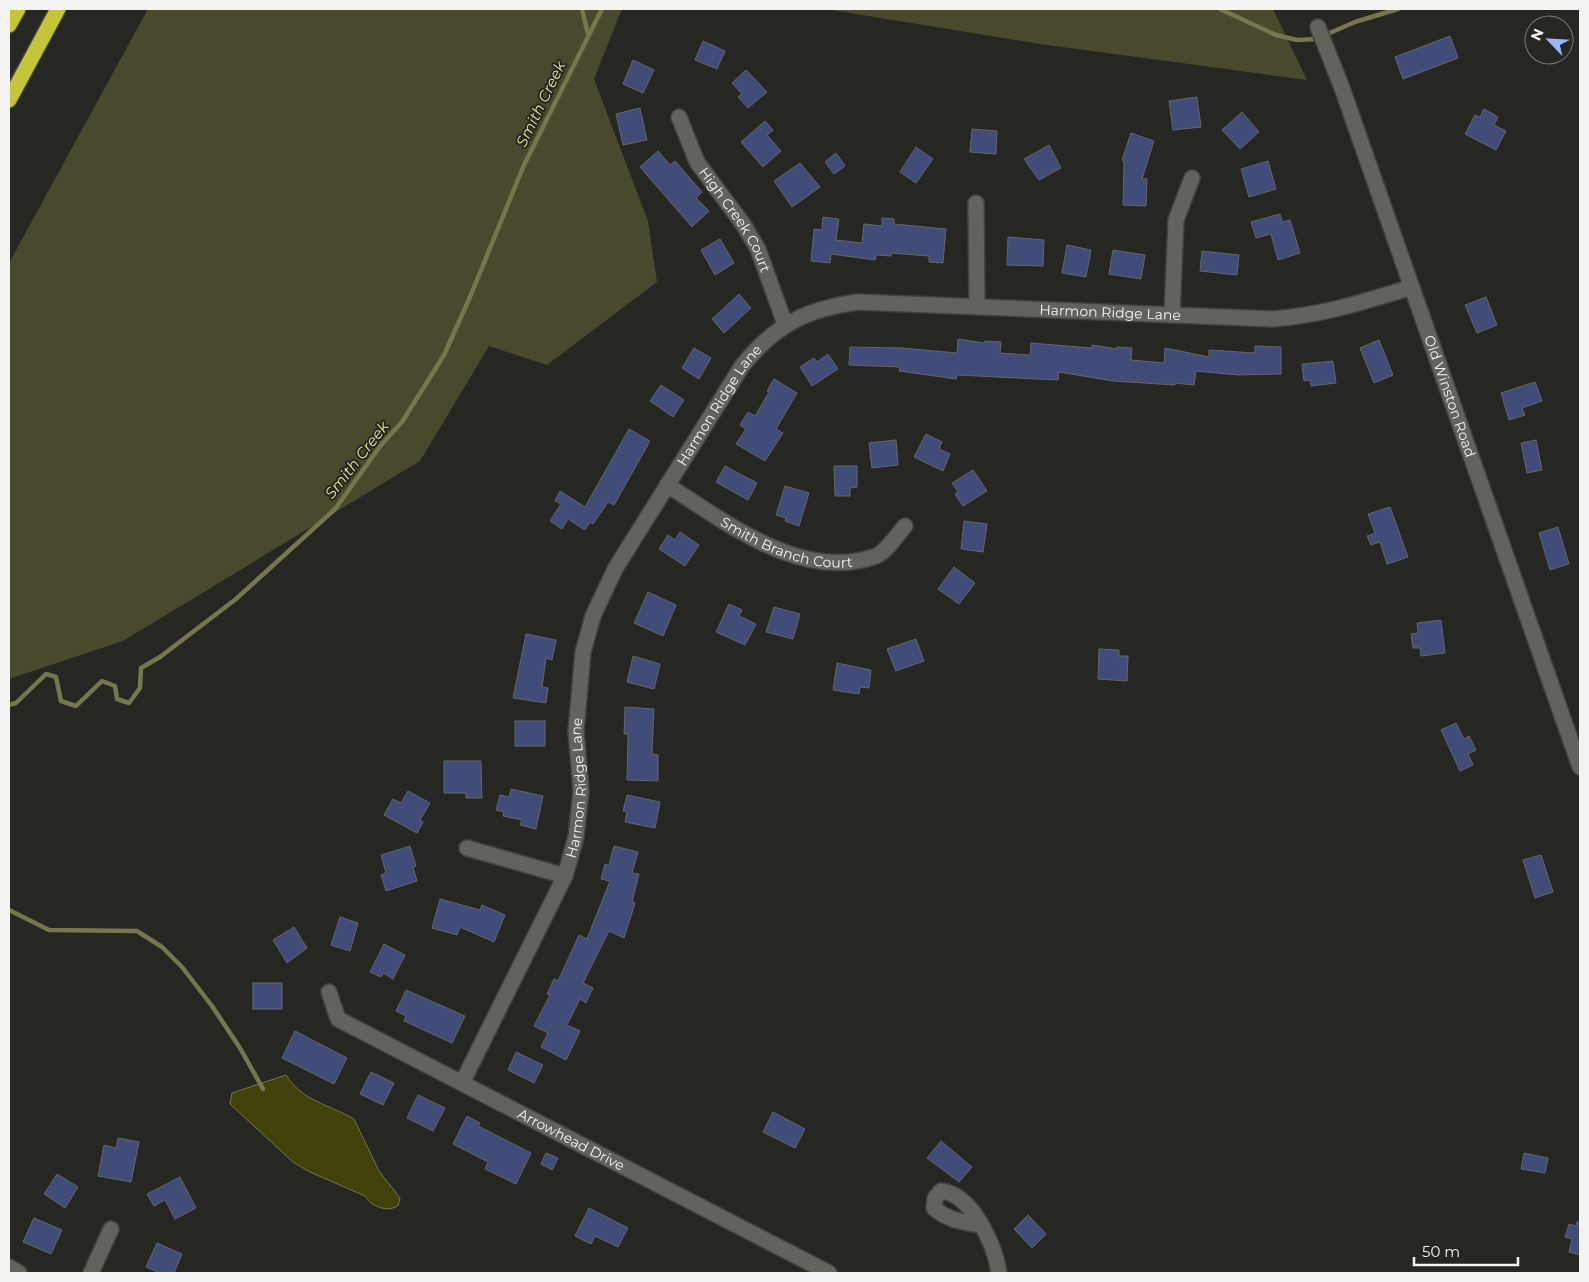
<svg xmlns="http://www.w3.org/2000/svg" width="1589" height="1282" font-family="Montserrat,sans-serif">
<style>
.green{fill:#494a2d}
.water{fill:#41410a;stroke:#76764f}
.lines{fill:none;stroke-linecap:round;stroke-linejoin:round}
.stream{stroke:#76764f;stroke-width:4.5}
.building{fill:#414d78;stroke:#65666b}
.minor-casing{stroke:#41413e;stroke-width:18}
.highway-casing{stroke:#41413e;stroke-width:18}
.minor{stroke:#63635e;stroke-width:15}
.highway{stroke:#c5c53b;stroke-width:15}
.labels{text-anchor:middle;stroke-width:4;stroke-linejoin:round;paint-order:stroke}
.street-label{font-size:14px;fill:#f3f3f1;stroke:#262622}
.water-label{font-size:15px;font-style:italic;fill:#e6e796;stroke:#262622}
</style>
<rect width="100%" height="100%" fill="#262622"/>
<g class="green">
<path d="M148 9H622L594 79 648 221 657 282 547 365 489 346 420 461 123 641 9 679V263Z"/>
<path d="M826 9H1273L1307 80 1040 44Z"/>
</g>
<path class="water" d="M286 1075C302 1101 330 1105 354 1119L379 1171 400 1198 398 1206 390 1209 381 1208 372 1204 365 1196 310 1172 293 1162 230 1104 232 1093Z"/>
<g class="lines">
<g class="stream">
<path d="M582 9 588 34"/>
<path d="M1220 9 1276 35 1297 40 1316 39 1355 22 1398 9"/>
<path d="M9 705 16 703 46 674 56 677 61 701 76 706 102 681 115 686 117 699 129 703 140 688 141 668 160 657 236 599 335 509 381 445 402 422 444 355 470 297 524 165 602 9"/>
<path d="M9 910 49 930 137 931 162 947 182 967 212 1006 240 1048 263 1089"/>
</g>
</g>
<g class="building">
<path d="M1450 36 1458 58 1403 79 1395 57Z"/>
<path d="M703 41 725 51 717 69 695 60Z"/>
<path d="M633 60 654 70 643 93 623 84Z"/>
<path d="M746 70 767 92 748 108 738 97 742 94 732 83Z"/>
<path d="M1197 97 1201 127 1173 130 1169 101Z"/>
<path d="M640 108 647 140 623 145 616 114Z"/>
<path d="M1484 109 1498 117 1494 125 1506 131 1496 150 1465 134 1475 115 1480 117Z"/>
<path d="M1242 112 1259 132 1240 149 1222 130Z"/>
<path d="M765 121 773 130 767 135 781 151 763 167 741 142Z"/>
<path d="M972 129 997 131 996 154 970 152Z"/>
<path d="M1131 133 1154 141 1142 179H1147L1146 206 1123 205 1124 161 1122 160Z"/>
<path d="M1049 145 1061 168 1039 180 1024 159Z"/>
<path d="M916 147 933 159 916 183 900 172Z"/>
<path d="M658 151 670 165 675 161 702 192 696 198 709 211 692 227 640 167Z"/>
<path d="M836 153 845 166 834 174 825 162Z"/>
<path d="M1268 161 1276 189 1249 197 1241 169Z"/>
<path d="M800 163 820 187 792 207 774 181Z"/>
<path d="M1280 214 1282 222 1290 220 1300 253 1278 260 1271 234 1256 238 1251 222Z"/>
<path d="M823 217 839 219 836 240 862 243 864 224 882 226V218L894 219V224L946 229 943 263 929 262V256L891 253V256L876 255 875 260 831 254 830 263 811 261 814 229 822 230Z"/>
<path d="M1008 237 1044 240 1043 266 1007 265Z"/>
<path d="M720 239 734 263 715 275 701 250Z"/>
<path d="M1067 245 1091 250 1086 277 1062 273Z"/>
<path d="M1113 250 1145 255 1141 279 1109 274Z"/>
<path d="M1202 251 1239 255 1237 275 1200 271Z"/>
<path d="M739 294 751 308 724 333 712 319Z"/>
<path d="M1486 297 1497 325 1477 333 1465 305Z"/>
<path d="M958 339 984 343 985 341 1001 342 1000 353 1030 355 1031 343 1092 348V345L1117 349V347L1132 348 1131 360 1164 363 1165 348 1209 357V350L1255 353V346L1281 347V374L1238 375 1196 371 1194 385 1175 383V385L1113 381 1059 372 1058 380 957 375 956 379 899 371 900 367 849 365 850 347 902 348 957 353Z"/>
<path d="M1379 340 1393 375 1374 383 1360 348Z"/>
<path d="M694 348 711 358 699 379 682 368Z"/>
<path d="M828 354 838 369 812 386 800 367 814 358 817 362Z"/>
<path d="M1333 361 1336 383 1311 386 1310 380 1304 381 1302 364Z"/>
<path d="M774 379 797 393 776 429 783 433 765 461 736 444 746 429 740 425 748 412 755 416 769 392 767 391Z"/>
<path d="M1535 382 1542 401 1522 408 1525 415 1509 420 1501 393Z"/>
<path d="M661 385 684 400 673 417 650 401Z"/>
<path d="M629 429 650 441 614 505 608 502 593 524 590 522 585 530 568 519 562 529 550 521 561 504 555 501 560 491 585 507Z"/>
<path d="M926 434 942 442 939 449 950 454 943 471 914 457Z"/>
<path d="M896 440 898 465 872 468 869 443Z"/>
<path d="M1536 440 1542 470 1527 473 1521 443Z"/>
<path d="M725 466 757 483 748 500 716 482Z"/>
<path d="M834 466H857V487L850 488V496H835Z"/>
<path d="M973 470 987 491 963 506 955 494 958 492 952 483Z"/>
<path d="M785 486 809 493 799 526 785 521 786 518 776 515Z"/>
<path d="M1390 507 1408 557 1387 564 1380 542 1371 545 1367 536 1375 533 1368 514Z"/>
<path d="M964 521 987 524 983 552 961 549Z"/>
<path d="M1558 527 1569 564 1550 570 1539 533Z"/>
<path d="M680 532 699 545 685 566 659 549 668 535 675 540Z"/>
<path d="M954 567 975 583 959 604 938 589Z"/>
<path d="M648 592 676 605 663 636 634 623Z"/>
<path d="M729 604 742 610 739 616 756 624 745 645 716 632Z"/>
<path d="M774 607 800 614 793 639 766 632Z"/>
<path d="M1441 620 1445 653 1421 656 1420 648H1413L1411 634 1418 633 1417 623Z"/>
<path d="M526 634 556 640 552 660 546 658 542 687 548 688 546 703 513 698Z"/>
<path d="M916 639 924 661 896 671 887 649Z"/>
<path d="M1099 649 1119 650V656H1128L1127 681 1098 679Z"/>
<path d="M633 656 660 664 654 689 627 682Z"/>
<path d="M837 663 871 670 869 688 860 687 859 694 833 690Z"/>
<path d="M625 707 654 709 652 754 658 755V781L627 780 628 734H624Z"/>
<rect x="515" y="721" width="30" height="25"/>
<path d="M1456 723 1464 739 1469 736 1476 750 1468 754 1473 765 1460 771 1441 730Z"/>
<path d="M444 761H481L482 798H466V793H444Z"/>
<path d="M511 789 543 796 536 829 520 825 522 820 503 816 504 812 496 810 500 795 509 797Z"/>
<path d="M408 791 430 803 420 820 423 822 417 833 384 815 393 799 401 803Z"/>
<path d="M627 795 660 802 655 828 625 822 627 812 623 811Z"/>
<path d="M410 846 416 866 413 867 417 881 386 891 381 875 386 873 381 855Z"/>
<path d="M614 846 638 852 632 873 639 874 632 902 635 903 624 938 609 931 583 983 593 988 586 1003 580 999 567 1025 580 1031 566 1060 541 1047 548 1033 534 1026 550 995 547 994 554 979 558 981 579 935 587 939 610 881 601 879 605 864 609 865Z"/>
<path d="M1541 855 1553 892 1535 898 1523 860Z"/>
<path d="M440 899 480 910 482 905 505 915 494 942 460 927 457 935 432 928Z"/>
<path d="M340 917 358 923 350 951 331 945Z"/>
<path d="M294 927 307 948 287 963 273 940Z"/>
<path d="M384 944 405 955 393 979 383 973 381 977 370 972Z"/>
<rect x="253" y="983" width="29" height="26"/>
<path d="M406 990 465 1016 452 1043 404 1021 406 1016 396 1011Z"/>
<path d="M295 1031 347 1058 334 1084 282 1058Z"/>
<path d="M516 1052 543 1065 534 1083 508 1070Z"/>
<path d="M371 1072 394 1083 383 1105 360 1094Z"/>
<path d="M418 1095 445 1108 433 1131 407 1118Z"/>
<path d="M773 1112 805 1129 795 1148 763 1132Z"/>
<path d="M467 1116 480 1123 478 1126 531 1153 516 1184 485 1169 488 1162 453 1144Z"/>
<path d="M118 1138 139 1142 131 1182 98 1176 104 1145 116 1148Z"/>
<path d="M941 1141 972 1167 959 1182 927 1158Z"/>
<path d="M546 1153 558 1158 552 1170 541 1164Z"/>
<path d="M1524 1153 1548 1158 1545 1173 1521 1169Z"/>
<path d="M57 1174 78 1187 65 1208 44 1194Z"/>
<path d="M180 1177 196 1208 175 1219 165 1200 154 1206 147 1194Z"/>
<path d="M589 1208 628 1228 618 1247 595 1236 591 1244 575 1236Z"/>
<path d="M1028 1215 1046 1234 1032 1248 1014 1229Z"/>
<path d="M34 1218 62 1230 51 1254 23 1242Z"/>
<path d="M1577 1222H1580V1255L1569 1252 1572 1239 1565 1237 1569 1224 1576 1226Z"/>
<path d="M157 1243 182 1254 174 1273H160L146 1267Z"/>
</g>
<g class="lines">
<g class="minor-casing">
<g id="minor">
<path id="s1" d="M1318 27 1342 88 1580 767"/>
<path id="s2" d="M679 117 697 162 743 224 758 249 785 324"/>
<path d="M976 203 977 307"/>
<path d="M1172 315 1176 220 1192 178"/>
<path id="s3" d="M667 485C726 522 802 583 876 556 886 552 898 534 905 526"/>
<path d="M467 848 565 876"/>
<path id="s4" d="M329 992 338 1019 829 1273"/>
<path id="s5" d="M462 1083 565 876 576 837 581 791 576 731 583 652 593 616 615 569 742 366C775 325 806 309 858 302L1273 319C1323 315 1364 302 1412 287"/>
<path d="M980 1225C963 1222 947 1220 934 1208L935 1198 941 1191C972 1194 995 1245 999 1273"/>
<path d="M9 1267 19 1273"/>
<path d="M91 1273 111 1229"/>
</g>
</g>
<g class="highway-casing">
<g id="highway">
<path d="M9 25 18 9"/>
<path d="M9 100 58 9"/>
</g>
</g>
<use href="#minor" class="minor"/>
<use href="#highway" class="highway"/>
</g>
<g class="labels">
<g class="street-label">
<text dy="5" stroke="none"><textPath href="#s2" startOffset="118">High Creek Court</textPath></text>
<text dy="5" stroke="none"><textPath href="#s5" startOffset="1175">Harmon Ridge Lane</textPath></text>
<text dy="5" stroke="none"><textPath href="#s1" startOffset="392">Old Winston Road</textPath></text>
<text dy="5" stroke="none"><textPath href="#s5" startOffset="741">Harmon Ridge Lane</textPath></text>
<text dy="5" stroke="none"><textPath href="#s3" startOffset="135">Smith Branch Court</textPath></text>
<text dy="5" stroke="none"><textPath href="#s5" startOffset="321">Harmon Ridge Lane</textPath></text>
<text dy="5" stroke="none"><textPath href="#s4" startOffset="291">Arrowhead Drive</textPath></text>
</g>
<g class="water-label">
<text transform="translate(541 104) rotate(-64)" y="5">Smith Creek</text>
<text transform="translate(357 460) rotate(-52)" y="5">Smith Creek</text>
</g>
</g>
<rect width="1589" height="1282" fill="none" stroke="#f3f3f1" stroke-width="20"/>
<g transform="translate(1549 40) rotate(295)"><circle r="24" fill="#262622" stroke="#787875"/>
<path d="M0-4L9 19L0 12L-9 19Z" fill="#9eb4fd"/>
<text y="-8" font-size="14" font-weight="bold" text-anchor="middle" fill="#f3f3f1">N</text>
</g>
<path d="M1414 1257v8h104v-8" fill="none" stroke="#f3f3f1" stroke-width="2.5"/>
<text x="1422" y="1257" font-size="15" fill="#f3f3f1" stroke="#262622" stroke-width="4" paint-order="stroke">50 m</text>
</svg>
